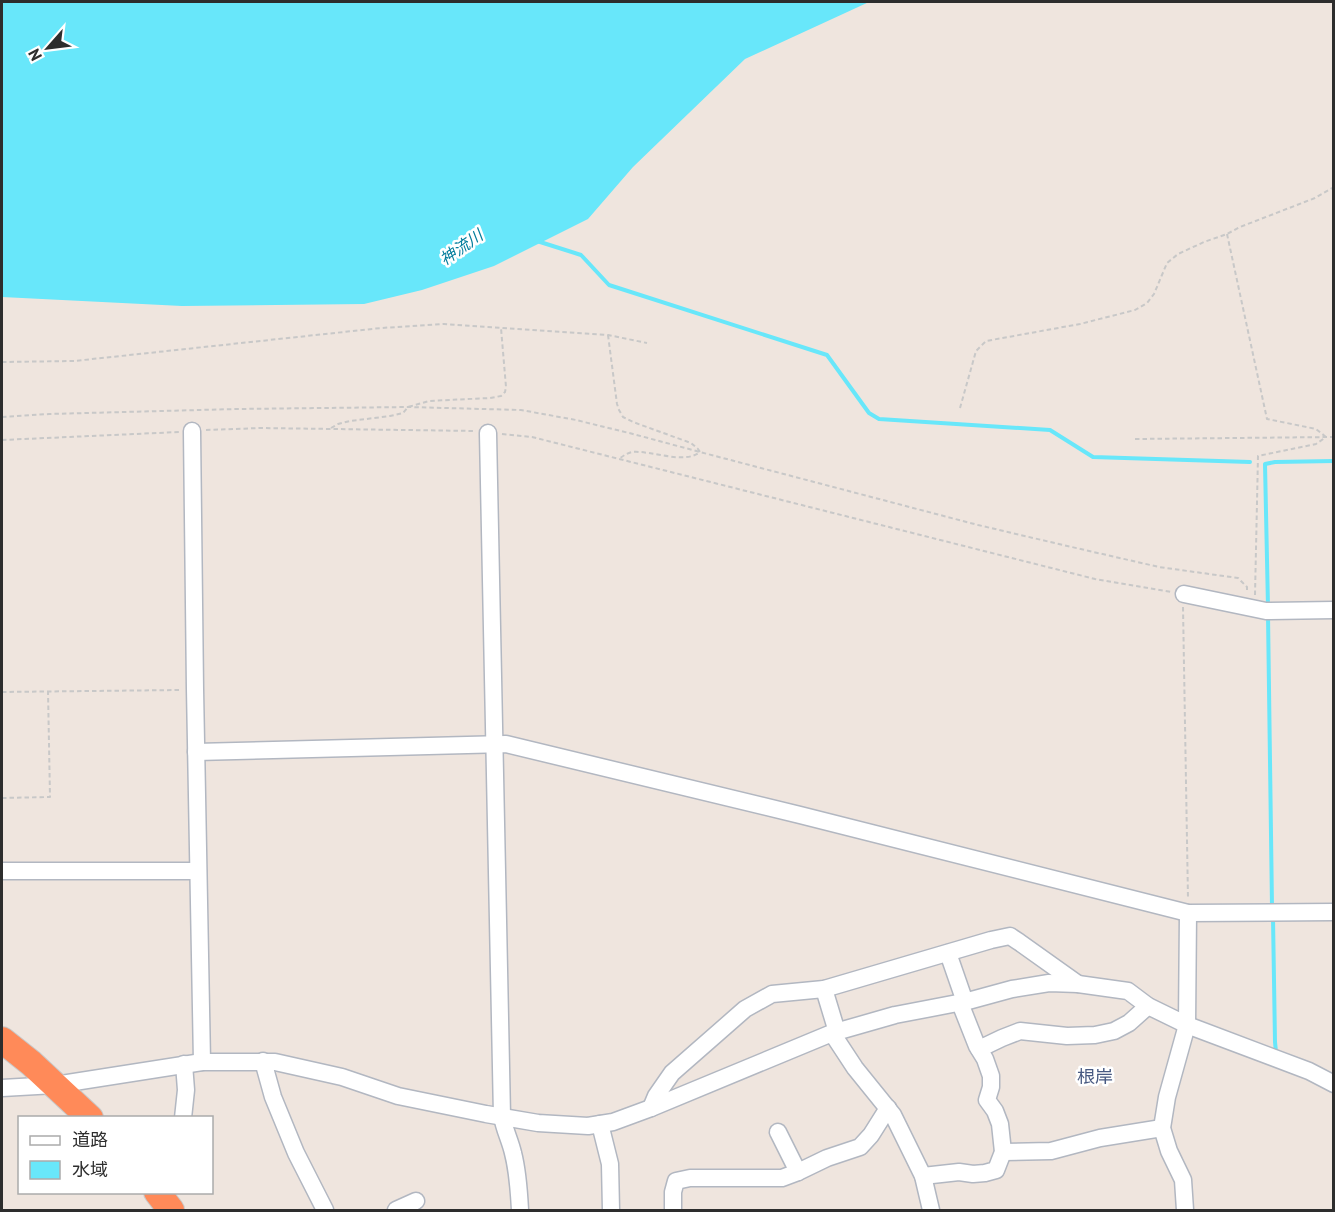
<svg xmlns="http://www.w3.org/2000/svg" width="1335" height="1212" font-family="'PT Sans','Noto Sans JP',sans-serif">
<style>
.water{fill:#68e7fa}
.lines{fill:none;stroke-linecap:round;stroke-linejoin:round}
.stream{stroke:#68e7fa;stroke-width:4}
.minor-casing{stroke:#b2b7c1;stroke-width:19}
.highway-casing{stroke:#c8c8c8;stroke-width:28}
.path{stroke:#c8c8c8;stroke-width:2;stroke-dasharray:4.5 3;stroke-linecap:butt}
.minor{stroke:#fff;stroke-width:16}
.highway{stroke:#ff8a59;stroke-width:26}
.labels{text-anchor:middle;stroke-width:5;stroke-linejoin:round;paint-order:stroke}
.water-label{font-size:16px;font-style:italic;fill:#037d9c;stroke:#fff}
.quarter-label{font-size:18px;fill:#485a82;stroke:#fff}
</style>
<rect width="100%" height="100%" fill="#efe5de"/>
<path class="water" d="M2 2H869L745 59 633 167 588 219 494 266 422 290 364 304 182 306 2 297Z"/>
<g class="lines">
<g class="stream">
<path d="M537 241 581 255 609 285 827 355 869 413 879 419 1050 430 1093 457 1250 462"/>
<path d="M1268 607 1265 464 1275 462 1334 461"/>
<path d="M1268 615 1272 907"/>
<path d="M1273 918 1275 1042 1276 1052 1278 1053"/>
</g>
<g class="minor-casing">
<g id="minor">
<path d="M192 431 195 689 202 1062"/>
<path d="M488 433 502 1116C504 1129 510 1140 513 1153 518 1172 519 1191 520 1210"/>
<path d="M1184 594 1266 611 1334 610"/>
<path d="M196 752 506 744 800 815 1188 913 1334 912"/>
<path d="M2 871H198"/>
<path d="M948 953 965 1002"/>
<path d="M824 989 837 1032"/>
<path d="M832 1033 855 1068 893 1115 923 1176 931 1210"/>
<path d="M979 1049 1002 1038 1020 1031 1067 1036 1095 1035 1114 1031 1129 1023 1148 1006"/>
<path d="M263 1061 273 1097 296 1153 325 1210"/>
<path d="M2 1088 55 1085 202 1062H275L342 1077 398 1096 486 1114 538 1123 588 1126 613 1122 651 1108 832 1033 895 1015 968 1001 1012 989 1049 983 1078 984 1128 991 1148 1006 1187 1025 1309 1071 1334 1084"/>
<path d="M651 1108 656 1096 672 1073 745 1009 772 994 824 989 991 940 1010 936 1019 942 1078 984"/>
<path d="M183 1118 186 1090 184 1064"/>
<path d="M600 1124 610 1164 611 1210"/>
<path d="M778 1132 798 1172"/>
<path d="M1003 1152 1051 1151 1100 1138 1162 1128"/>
<path d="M923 1176 959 1172 973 1174 985 1173 996 1170 1003 1152 1000 1124 995 1111 987 1100 991 1087V1076L985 1059 977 1046 960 1003"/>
<path d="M396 1210 416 1201"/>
<path d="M673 1210V1192L676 1181 690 1178H782L798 1172 827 1158 860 1147 871 1135 888 1108"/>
<path d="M1185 1210 1183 1180 1169 1151 1162 1128 1167 1097 1187 1025 1188 913"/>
</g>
</g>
<g class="highway-casing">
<g id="highway">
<path d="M2 1040 31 1063 90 1118"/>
<path d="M157 1192 171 1210"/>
</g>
</g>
<g class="path">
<path d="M1227 234 1267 419 1316 429 1326 437"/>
<path d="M608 335 617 404 619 410 623 417 633 422 691 443 698 449 700 452C684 465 651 450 632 452 627 453 623 456 619 459"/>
<path d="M2 362 74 361 381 328 444 324 608 335 647 343"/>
<path d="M960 408 976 351 986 341 1080 324 1135 310 1147 303 1154 294 1167 263 1178 254 1204 242 1227 234 1240 227 1315 198 1334 187"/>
<path d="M2 417 49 414 237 409 408 407 521 410 576 420 633 434 700 452 978 525 1063 545 1159 567 1238 578 1247 587V592"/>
<path d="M331 428 338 424 350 421 390 416 403 413 408 407 429 401 490 398 501 396 505 392 506 387 501 328"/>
<path d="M206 430 261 428 476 431"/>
<path d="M502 434 532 437 1095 579 1171 592"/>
<path d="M1135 439 1334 437"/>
<path d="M2 440 179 432"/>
<path d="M1255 595 1258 456 1316 444 1326 437"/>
<path d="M1183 607 1188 899"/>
<path d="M2 692 182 690"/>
<path d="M2 798 50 797 48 691"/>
</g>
<use href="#minor" class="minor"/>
<use href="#highway" class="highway"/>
</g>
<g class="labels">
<g class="water-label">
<text transform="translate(461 247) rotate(-35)" y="6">神流川</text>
</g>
<g class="quarter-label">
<text x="1095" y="1083">根岸</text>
</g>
</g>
<rect width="1335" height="1212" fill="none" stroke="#2d2d2d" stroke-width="6"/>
<rect x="18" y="1116" width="195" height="78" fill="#ffffff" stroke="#ababab" stroke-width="1.5"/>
<rect x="30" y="1136" width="30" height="9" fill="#ffffff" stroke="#ababab" stroke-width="1.5"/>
<text x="72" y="1146" font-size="18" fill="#2d2d2d">道路</text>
<rect x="30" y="1161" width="30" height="18" fill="#68e7fa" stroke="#ababab" stroke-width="1.5"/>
<text x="72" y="1176" font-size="18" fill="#2d2d2d">水域</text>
<g transform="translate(48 48) rotate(242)" stroke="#ffffff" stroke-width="4.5" paint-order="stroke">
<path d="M0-4.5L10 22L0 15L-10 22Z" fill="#2d2d2d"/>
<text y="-9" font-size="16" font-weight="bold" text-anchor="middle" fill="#2d2d2d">N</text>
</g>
</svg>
